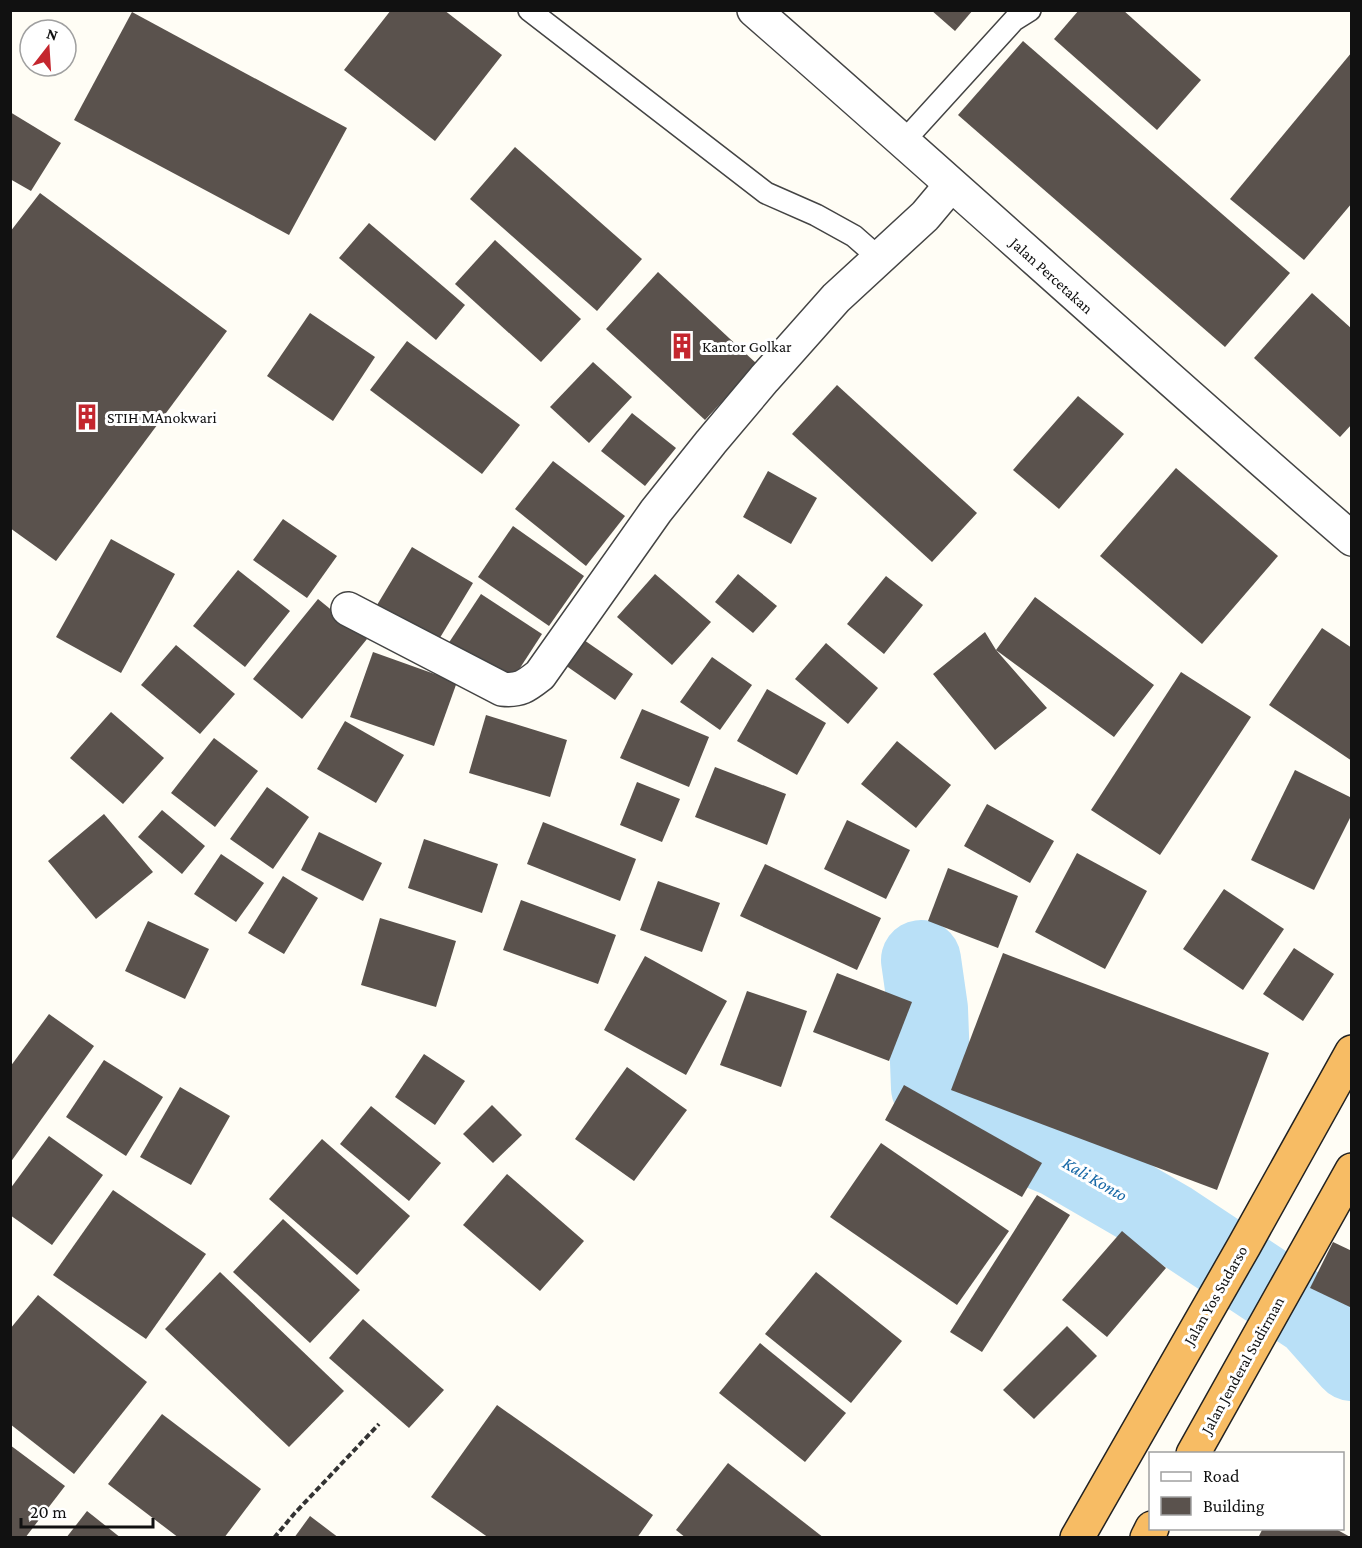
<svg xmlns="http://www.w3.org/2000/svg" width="1362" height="1548" font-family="'Crimson Pro',serif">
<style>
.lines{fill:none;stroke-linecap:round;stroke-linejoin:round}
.river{stroke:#b9e0f7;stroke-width:80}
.building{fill:#5a524d}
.service-casing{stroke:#444;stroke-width:24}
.minor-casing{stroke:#444;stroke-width:36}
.tertiary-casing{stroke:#444;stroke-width:36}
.trunk-casing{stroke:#222;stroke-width:36}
.path{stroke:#333;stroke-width:4;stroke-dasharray:6 3;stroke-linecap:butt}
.service{stroke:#fff;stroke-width:21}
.minor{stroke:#fff;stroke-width:33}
.tertiary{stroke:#fff;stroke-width:33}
.trunk{stroke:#f7bc64;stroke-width:33}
.labels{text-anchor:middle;stroke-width:6;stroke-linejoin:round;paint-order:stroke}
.street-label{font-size:16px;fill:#111;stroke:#fff}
.poi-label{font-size:16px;fill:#111;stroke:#fff;text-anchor:start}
.water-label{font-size:18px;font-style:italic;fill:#1768a6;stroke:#fff}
</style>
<rect width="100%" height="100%" fill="#fffdf5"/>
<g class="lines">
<path class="river" d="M921 960 928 1009 931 1088 1017 1140 1058 1157 1170 1222 1313 1317 1352 1361"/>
</g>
<g class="building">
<path d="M391 10H444L502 55 435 141 344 70Z"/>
<path d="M931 10H973L955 31Z"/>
<path d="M1079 10H1123L1201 80 1157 130 1054 39Z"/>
<path d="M132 12 347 128 289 235 74 120Z"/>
<path d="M1023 41 1290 273 1225 347 958 115Z"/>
<path d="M1352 52V203L1304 260 1230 199Z"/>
<path d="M10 112 61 143 31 191 10 179Z"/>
<path d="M515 147 642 259 597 311 470 199Z"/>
<path d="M40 193 227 331 56 561 10 528V232Z"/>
<path d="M369 223 465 305 436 340 339 258Z"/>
<path d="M495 240 581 319 541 362 455 284Z"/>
<path d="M658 272 757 364 705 420 606 329Z"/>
<path d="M1312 293 1352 329V424L1340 437 1254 358Z"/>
<path d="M310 313 375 357 333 421 267 376Z"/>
<path d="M407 341 520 425 482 474 370 390Z"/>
<path d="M593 362 632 397 589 443 550 407Z"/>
<path d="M837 385 977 513 932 562 792 434Z"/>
<path d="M1078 396 1124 434 1059 509 1013 470Z"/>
<path d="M632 413 676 448 645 486 601 451Z"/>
<path d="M553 461 625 516 586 566 515 509Z"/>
<path d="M1176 468 1278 556 1202 644 1100 556Z"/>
<path d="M768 471 817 498 791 544 743 517Z"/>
<path d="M283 519 337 556 307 598 253 560Z"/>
<path d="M513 526 584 576 549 626 478 577Z"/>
<path d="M111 539 175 574 121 673 56 637Z"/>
<path d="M412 547 473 583 438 641 377 605Z"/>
<path d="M238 570 290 611 245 667 193 626Z"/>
<path d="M655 574 711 622 672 665 617 617Z"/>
<path d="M738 574 777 606 753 633 715 602Z"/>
<path d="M886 576 923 605 884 654 847 624Z"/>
<path d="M481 594 542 634 509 685 448 644Z"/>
<path d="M1035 597 1154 685 1114 737 996 650 1047 708 995 750 933 674 985 632 996 650Z"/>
<path d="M318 599 367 639 302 719 253 679Z"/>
<path d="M1322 628 1352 648V761L1269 705Z"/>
<path d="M584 640 633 674 615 700 565 665Z"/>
<path d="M826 643 878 688 848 724 795 679Z"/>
<path d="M176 645 235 694 200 734 141 685Z"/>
<path d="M373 652 457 682 434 746 350 717Z"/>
<path d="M712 657 752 685 720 730 680 702Z"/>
<path d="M1181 672 1251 717 1160 855 1091 810Z"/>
<path d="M767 689 826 723 797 775 737 741Z"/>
<path d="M642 709 709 737 689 787 620 758Z"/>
<path d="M111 712 164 758 123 804 70 758Z"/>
<path d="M486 715 567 740 550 797 469 773Z"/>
<path d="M345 721 404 755 376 803 317 769Z"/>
<path d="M214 738 258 771 215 827 171 793Z"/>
<path d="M897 741 951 785 916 828 861 784Z"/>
<path d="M715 767 786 794 767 845 695 817Z"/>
<path d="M1295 770 1352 798V814L1314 890 1251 860Z"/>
<path d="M637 782 680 799 662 842 620 825Z"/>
<path d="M267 787 309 817 273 869 230 839Z"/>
<path d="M987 804 1054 841 1030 883 964 846Z"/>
<path d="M162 810 205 846 182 874 138 837Z"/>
<path d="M104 814 153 872 96 919 48 861Z"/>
<path d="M847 820 910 850 886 899 824 869Z"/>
<path d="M543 822 636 859 620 901 527 864Z"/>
<path d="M319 832 382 863 363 901 301 870Z"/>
<path d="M424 839 498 864 482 913 408 888Z"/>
<path d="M1077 853 1147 891 1105 969 1035 932Z"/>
<path d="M221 854 264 883 236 922 194 894Z"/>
<path d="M765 864 881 918 857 970 740 916Z"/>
<path d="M948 868 1018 896 998 948 928 921Z"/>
<path d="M283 876 318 898 284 954 248 933Z"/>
<path d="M658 881 720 903 702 952 640 930Z"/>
<path d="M1224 889 1284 929 1243 990 1183 949Z"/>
<path d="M521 900 616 935 598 984 503 950Z"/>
<path d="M380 918 456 941 436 1007 361 985Z"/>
<path d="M148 921 209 949 185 999 125 971Z"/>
<path d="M1294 948 1334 974 1303 1021 1263 994Z"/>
<path d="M1003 953 1269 1053 1217 1190 951 1090Z"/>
<path d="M645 956 727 1001 686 1075 604 1030Z"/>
<path d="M837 973 912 1002 889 1061 813 1032Z"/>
<path d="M747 991 807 1011 781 1087 720 1065Z"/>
<path d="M49 1014 94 1046 10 1163V1067Z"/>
<path d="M424 1054 465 1081 435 1125 395 1097Z"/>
<path d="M104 1060 163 1097 126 1156 66 1117Z"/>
<path d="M627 1067 687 1110 634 1181 575 1139Z"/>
<path d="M904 1085 1042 1163 1022 1197 885 1120Z"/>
<path d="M180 1087 230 1116 191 1185 140 1157Z"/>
<path d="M492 1105 522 1135 493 1163 463 1134Z"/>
<path d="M371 1106 441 1163 409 1201 340 1144Z"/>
<path d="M49 1136 103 1175 52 1245 10 1215V1189Z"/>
<path d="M322 1139 410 1216 357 1275 269 1199Z"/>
<path d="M881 1143 1009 1231 957 1305 830 1217Z"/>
<path d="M507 1174 584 1241 540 1291 463 1225Z"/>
<path d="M113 1190 206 1254 146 1339 53 1275Z"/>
<path d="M1037 1195 1070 1215 982 1352 950 1332Z"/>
<path d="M283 1219 360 1290 310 1343 233 1272Z"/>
<path d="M1122 1231 1166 1268 1107 1337 1062 1300Z"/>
<path d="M1333 1242 1352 1251V1308L1310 1288Z"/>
<path d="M220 1272 344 1391 289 1447 165 1329Z"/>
<path d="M816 1272 902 1341 851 1403 765 1334Z"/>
<path d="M38 1295 147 1382 74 1474 10 1424V1329Z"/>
<path d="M363 1319 444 1390 409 1428 329 1358Z"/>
<path d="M1067 1326 1097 1356 1034 1419 1003 1390Z"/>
<path d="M760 1343 846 1413 805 1462 719 1393Z"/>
<path d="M497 1405 653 1515 637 1538H489L431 1497Z"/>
<path d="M162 1414 261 1489 224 1538H179L108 1484Z"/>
<path d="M10 1445 65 1486 25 1538H10Z"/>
<path d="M728 1463 824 1538H686L676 1530Z"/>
<path d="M87 1511 121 1538H66Z"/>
<path d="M310 1516 339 1538H294Z"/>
<path d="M1263 1528H1334L1352 1538H1258Z"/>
</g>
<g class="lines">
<g class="service-casing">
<g id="service">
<path d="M529 10 766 193 816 215 854 236 879 258"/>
<path d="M904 141 1014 20 1030 10"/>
</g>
</g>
<g class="minor-casing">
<path id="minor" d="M348 609 502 689C520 691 526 686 540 675L656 511 711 442 764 379 836 298 925 216 951 185"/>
</g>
<g class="tertiary-casing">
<path id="tertiary" d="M754 10C955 185 1151 365 1352 539"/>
</g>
<g class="trunk-casing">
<g id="trunk">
<path d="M1193 1454 1352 1170"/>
<path d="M1077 1538 1244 1246 1352 1052"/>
<path d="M1147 1538 1152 1528"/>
</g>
</g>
<path class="path" d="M274 1538 294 1514 379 1424"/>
<use href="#service" class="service"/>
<use href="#minor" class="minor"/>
<use href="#tertiary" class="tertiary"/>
<use href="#trunk" class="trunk"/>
</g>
<defs>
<g id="building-bare" transform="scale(2.07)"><path d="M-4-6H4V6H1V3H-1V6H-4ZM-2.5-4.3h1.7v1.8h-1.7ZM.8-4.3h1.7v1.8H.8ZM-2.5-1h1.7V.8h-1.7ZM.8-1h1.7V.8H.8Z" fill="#c4262e" stroke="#fff" stroke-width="2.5" paint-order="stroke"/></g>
</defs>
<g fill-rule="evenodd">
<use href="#building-bare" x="682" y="346"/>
<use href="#building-bare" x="87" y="417"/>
</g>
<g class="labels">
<g class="street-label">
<text transform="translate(1052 275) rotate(42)" y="6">Jalan Percetakan</text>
<text transform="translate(1215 1295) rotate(-60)" y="6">Jalan Yos Sudarso</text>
<text transform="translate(1242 1365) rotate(-61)" y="6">Jalan Jenderal Sudirman</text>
</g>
<g class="poi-label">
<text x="702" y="352">Kantor Golkar</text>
<text x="107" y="423">STIH MAnokwari</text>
</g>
<g class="water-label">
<text transform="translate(1095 1179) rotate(30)" y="6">Kali Konto</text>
</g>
</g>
<rect width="1362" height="1548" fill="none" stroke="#111111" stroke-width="24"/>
<rect x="1149" y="1452" width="195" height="78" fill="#ffffff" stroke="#a0a0a0" stroke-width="1.5"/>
<rect x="1161" y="1472" width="30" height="9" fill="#ffffff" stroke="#a0a0a0" stroke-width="1.5"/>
<text x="1203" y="1482" font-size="18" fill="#111111">Road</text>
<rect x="1161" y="1497" width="30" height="18" fill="#5a524d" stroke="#a0a0a0" stroke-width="1.5"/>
<text x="1203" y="1512" font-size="18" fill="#111111">Building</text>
<g transform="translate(48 48) rotate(17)"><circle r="28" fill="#ffffff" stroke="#a0a0a0" stroke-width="1.5"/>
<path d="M0-4.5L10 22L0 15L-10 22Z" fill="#c4262e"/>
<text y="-9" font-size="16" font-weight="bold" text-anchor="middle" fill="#111111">N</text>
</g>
<path d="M21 1518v9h132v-9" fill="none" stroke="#111111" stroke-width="3"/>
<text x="30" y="1518" font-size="18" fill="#111111" stroke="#ffffff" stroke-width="4.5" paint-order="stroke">20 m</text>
</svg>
